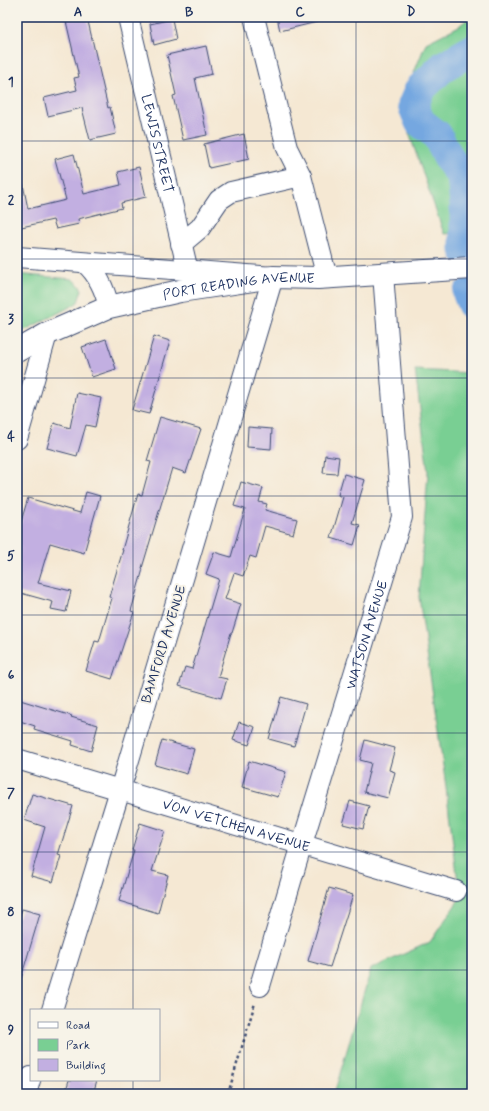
<svg xmlns="http://www.w3.org/2000/svg" width="489" height="1111" font-family="Mynerve,sans-serif">
<style>
.green{fill:#79cf93;stroke:#4a7f78}
.lines{fill:none;stroke-linecap:round;stroke-linejoin:round}
.river{stroke:#74a7e0;stroke-width:31}
.building{fill:#c2afe1}
.minor-casing{stroke:#3c4b70;stroke-width:22}
.major-casing{stroke:#3c4b70;stroke-width:24}
.path{stroke:#3c4b70;stroke-width:2.5;stroke-dasharray:3 3;stroke-linecap:butt}
.minor{stroke:#fff;stroke-width:20}
.major{stroke:#fff;stroke-width:22}
.grid{fill:none;stroke:#1b2f5e;stroke-width:1;stroke-opacity:0.55}
.labels{text-anchor:middle;stroke-width:4;stroke-linejoin:round;paint-order:stroke}
.street-label{font-size:14px;fill:#1b2f5e;stroke:#f7f3e8}
.neatline{fill:none;stroke:#1b2f5e;stroke-width:1.5}
.grid-label{font-size:13px;text-anchor:middle;font-weight:bold;fill:#1b2f5e}
</style>
<rect width="100%" height="100%" fill="#f7f3e8"/>
<filter id="ink" filterUnits="userSpaceOnUse"><feTurbulence type="fractalNoise" baseFrequency=".025" numOctaves="2"/><feDisplacementMap in="SourceGraphic" scale="8" xChannelSelector="R" yChannelSelector="G"/><feConvolveMatrix kernelMatrix="1 2 1 2 8 2 1 2 1" color-interpolation-filters="sRGB"/></filter>
<filter id="wash" filterUnits="userSpaceOnUse"><feTurbulence type="fractalNoise" baseFrequency=".012" numOctaves="4" result="noise"/><feDisplacementMap in="SourceGraphic" scale="16" xChannelSelector="R" yChannelSelector="G"/><feGaussianBlur stdDeviation="0.9" result="paint"/><feColorMatrix in="noise" values="0 0 0 0 0 0 0 0 0 0 0 0 0 0 0 0 0 1.4 0 .05"/><feComposite in="paint" operator="in"/></filter>
<g filter="url(#wash)">
<rect width="100%" height="100%" fill="#f5e8d3"/>
<g class="green">
<path d="M470 17H472V232L444 234 400 107 426 43 459 26Z"/>
<path d="M17 274 72 279 80 286 82 290 78 302 74 305 17 334Z"/>
<path d="M415 370 472 373V1094H334L371 969 430 942 460 898 445 780 419 597 428 472Z"/>
</g>
<g class="lines">
<g class="river">
<path d="M465 250V205L462 177 448 157 437 135 420 122 413 105 420 89 444 66 472 50"/>
<path d="M468 294 472 304"/>
</g>
</g>
<g id="blocks">
<g class="building">
<path d="M65 17H87L108 108 110 107 116 134 90 140 82 108 48 116 44 98 77 90 74 78 79 77Z"/>
<path d="M277 17H316L317 22 280 31Z"/>
<path d="M172 19 176 39 154 45 150 24Z"/>
<path d="M206 46 212 74 195 78 207 135 183 140 173 96 176 95 167 55Z"/>
<path d="M244 134 249 159 209 168 204 144Z"/>
<path d="M74 154 84 194 121 185 118 172 139 167 146 197 121 203 122 208 78 219 79 224 56 229 53 220 17 228V185L23 184 28 209 66 200 55 159Z"/>
<path d="M154 336 170 341 149 414 132 410Z"/>
<path d="M106 339 116 369 92 377 82 347Z"/>
<path d="M77 393 101 398 95 427 86 425 77 456 47 448 54 423 70 428Z"/>
<path d="M160 417 201 429 186 473 172 468 142 568 143 569 131 611 134 612 112 679 86 671 95 641 99 642 112 598 109 597 123 550H122L138 494 142 495 151 462 147 461Z"/>
<path d="M248 427 272 429 271 449 247 447Z"/>
<path d="M325 455 339 457 337 474 323 473Z"/>
<path d="M344 474 365 480 352 523 360 525 354 545 331 538 343 497 338 495Z"/>
<path d="M241 482 263 488 259 502 267 504 265 510 297 519 293 534 265 526 256 558 250 556 243 576 234 573 225 599 241 604 232 633H231L218 677 227 679 221 698 179 686 185 667 192 669 219 579 206 574 214 552 231 557 245 509 234 506Z"/>
<path d="M86 492 100 496 84 553 50 543 38 583 71 591 66 612 51 609 53 602 17 592V535L28 498 80 513Z"/>
<path d="M281 697 306 704 294 746 269 739Z"/>
<path d="M17 699 72 716 71 717 98 725 91 751 72 745 73 741 34 729 35 726 17 720Z"/>
<path d="M239 722 255 727 249 745 233 740Z"/>
<path d="M162 740 194 749 187 774 155 765Z"/>
<path d="M365 740 395 748 389 770 395 772 388 798 364 792 371 763 360 760Z"/>
<path d="M249 761 286 772 278 797 242 787Z"/>
<path d="M32 794 73 806 58 855 61 856 53 882 31 876 45 827 24 820Z"/>
<path d="M350 801 369 806 363 829 343 824Z"/>
<path d="M140 823 165 831 152 871 168 875 158 913 119 901 134 850H132Z"/>
<path d="M329 888 353 895 330 967 308 961Z"/>
<path d="M22 909 40 914 21 978 17 977V918H19Z"/>
<path d="M69 1080H97L93 1094H65Z"/>
</g>
</g>
</g>
<g filter="url(#ink)">
<use href="#blocks" fill-opacity="0" stroke="#3c4b70" stroke-width="1"/>
<g class="lines">
<g class="minor-casing">
<g id="minor">
<path id="s1" d="M128 17 188 271"/>
<path d="M254 17 287 148 301 176"/>
<path d="M181 244 200 228 219 200 231 192 301 176 327 278"/>
<path d="M17 257 273 277 120 790 52 1010"/>
<path d="M85 263C98 274 105 290 109 307"/>
<path d="M17 439 47 334"/>
<path id="s2" d="M17 759 456 891"/>
<path id="s3" d="M260 986 302 844 402 517 383 274"/>
<path d="M26 1094 31 1077"/>
</g>
</g>
<g class="major-casing">
<g id="major">
<path id="s4" d="M17 351 47 334 109 307 180 291 273 277 318 278 472 268"/>
</g>
</g>
<path class="path" d="M228 1094 255 1003"/>
<use href="#minor" class="minor"/>
<use href="#major" class="major"/>
</g>
</g>
<path class="grid" d="M133 17V1010M244 17V1094M356 17V1094M17 141H472M17 259H472M17 378H472M17 496H472M17 615H472M17 733H472M17 852H472M17 970H472M133 1080V1094"/>
<g class="labels">
<g class="street-label">
<text dy="5" stroke="none"><textPath href="#s1" startOffset="130">LEWIS STREET</textPath></text>
<text dy="5" stroke="none"><textPath href="#s4" startOffset="234">PORT READING AVENUE</textPath></text>
<text dy="5" stroke="none"><textPath href="#s3" startOffset="367">WATSON AVENUE</textPath></text>
<text transform="translate(163 644) rotate(-73)" y="5">BAMFORD AVENUE</text>
<text dy="5" stroke="none"><textPath href="#s2" startOffset="229">VON VETCHEN AVENUE</textPath></text>
</g>
</g>
<rect width="489" height="1111" fill="none" stroke="#f7f3e8" stroke-width="44"/>
<rect x="30" y="1009" width="130" height="72" fill="#f7f3e8" stroke="#9fa5b1"/>
<rect x="38" y="1022" width="20" height="6" fill="#ffffff" stroke="#9fa5b1"/>
<text x="66" y="1029" font-size="12" fill="#1b2f5e">Road</text>
<rect x="38" y="1039" width="20" height="12" fill="#79cf93" stroke="#9fa5b1"/>
<text x="66" y="1049" font-size="12" fill="#1b2f5e">Park</text>
<rect x="38" y="1059" width="20" height="12" fill="#c2afe1" stroke="#9fa5b1"/>
<text x="66" y="1069" font-size="12" fill="#1b2f5e">Building</text>
<rect x="22" y="22" width="445" height="1067" class="neatline"/>
<g class="grid-label">
<text x="78" y="16">A</text>
<text x="189" y="16">B</text>
<text x="300" y="16">C</text>
<text x="411" y="16">D</text>
<text x="11" y="86">1</text>
<text x="11" y="204">2</text>
<text x="11" y="323">3</text>
<text x="11" y="441">4</text>
<text x="11" y="560">5</text>
<text x="11" y="679">6</text>
<text x="11" y="797">7</text>
<text x="11" y="916">8</text>
<text x="11" y="1034">9</text>
</g>
</svg>
